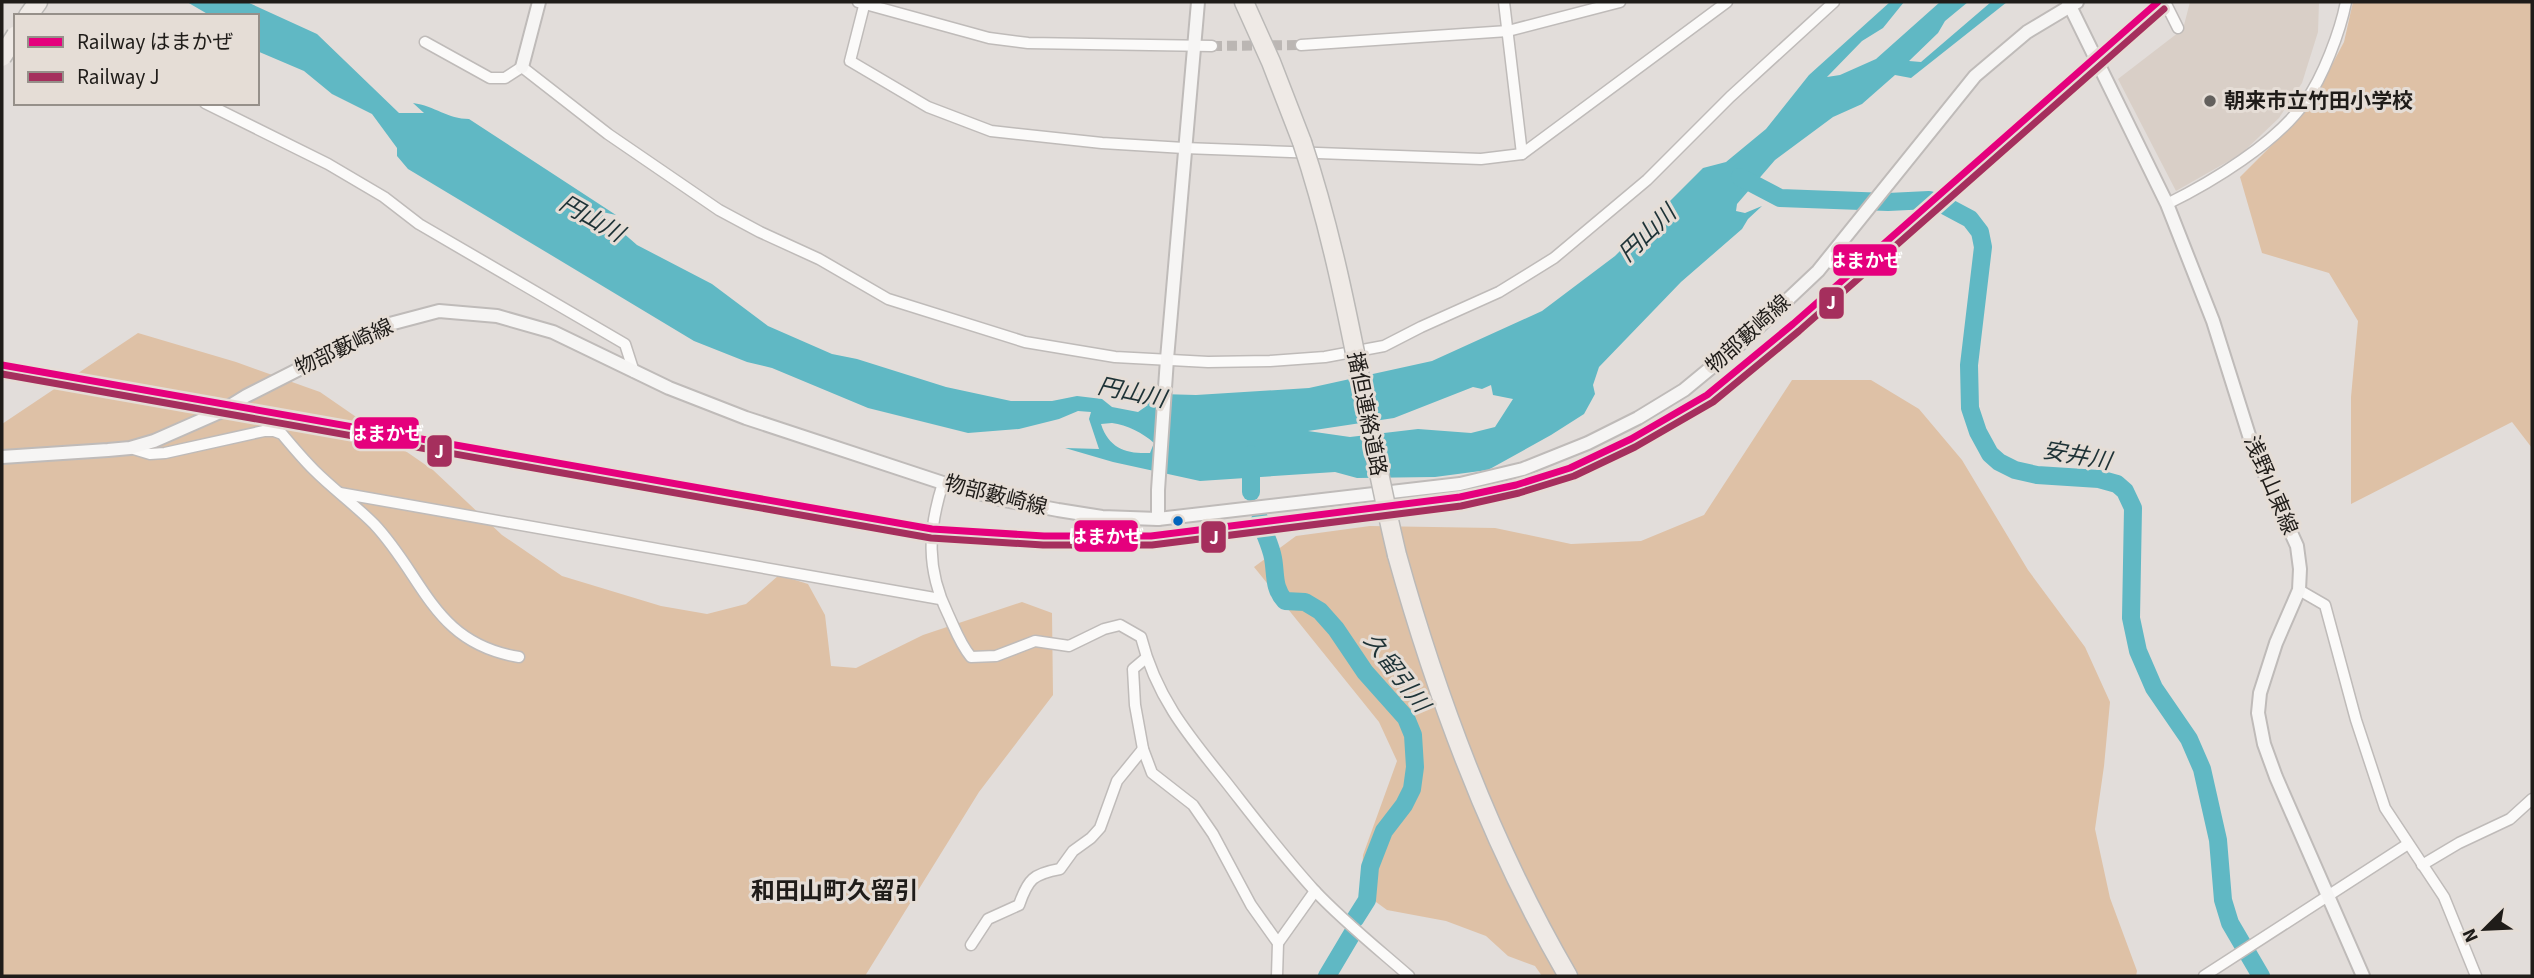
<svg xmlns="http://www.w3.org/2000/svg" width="2534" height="978" font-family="'Source Sans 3','Noto Sans JP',sans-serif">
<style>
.built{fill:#d9cfc7}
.green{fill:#dec1a6}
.water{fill:#60b8c4;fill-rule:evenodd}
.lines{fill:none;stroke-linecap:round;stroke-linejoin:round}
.river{stroke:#60b8c4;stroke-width:18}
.street-tunnel{stroke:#bbb6b3;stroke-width:10;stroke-dasharray:10 5;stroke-linecap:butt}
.street-casing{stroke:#bfbbb9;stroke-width:13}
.secondary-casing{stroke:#bfbbb9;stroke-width:16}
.highway-casing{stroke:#bbb9b7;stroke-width:21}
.street{stroke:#fbfaf9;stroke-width:10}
.secondary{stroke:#f6f5f4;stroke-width:12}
.highway{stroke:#efeae6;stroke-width:18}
.highway-bridge-casing{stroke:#bbb9b7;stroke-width:21;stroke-linecap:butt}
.highway-bridge{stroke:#efeae6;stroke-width:18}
.rail-1-casing{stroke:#e5ddd6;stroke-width:12}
.rail-2-casing{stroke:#e5ddd6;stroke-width:12}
.rail-1{stroke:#e5007d;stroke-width:7}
.rail-2{stroke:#a52f5d;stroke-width:7}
.poi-dot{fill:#63605d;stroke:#e5ddd6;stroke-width:2.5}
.bus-dot{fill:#0065bd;stroke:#e5ddd6;stroke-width:2.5}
.labels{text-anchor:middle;stroke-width:6;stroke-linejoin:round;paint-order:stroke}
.poi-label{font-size:21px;font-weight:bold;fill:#1f1c19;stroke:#e5ddd6;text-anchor:start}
.street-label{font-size:21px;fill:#1f1c19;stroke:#e5ddd6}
.water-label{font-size:23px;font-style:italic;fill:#1d3236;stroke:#e5ddd6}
.quarter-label{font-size:24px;font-weight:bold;fill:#1f1c19;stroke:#e5ddd6}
.line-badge{stroke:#e5ddd6;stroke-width:2.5}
.badge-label{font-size:19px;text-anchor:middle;font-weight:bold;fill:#fff}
</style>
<rect width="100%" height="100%" fill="#e2ddda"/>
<path class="built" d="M2190 2H2319L2318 32 2302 83 2279 118 2241 154 2176 191 2118 79 2183 29Z"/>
<g class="green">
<path d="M2353 2H2532V448L2512 422 2351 504V397L2358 321 2329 273 2262 253 2240 177 2309 108 2344 42Z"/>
<path d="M138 333 236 362 320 392 433 470 502 535 562 576 661 606 707 614 746 604 779 575 808 584 825 615 831 666 856 668 923 635 1022 602 1052 613 1053 695 979 792 865 976H2V424Z"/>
<path d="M1792 380H1871L1919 409 1962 460 2028 570 2085 647 2110 702 2104 766 2095 829 2110 898 2137 971 2136 976H1542L1535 966 1508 956 1486 936 1446 921 1387 910 1361 891 1363 855 1397 761 1379 722 1254 567 1296 536 1370 526 1495 528 1571 544 1641 541 1704 515Z"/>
</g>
<path class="water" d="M187 2H247L317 34 399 113H424L413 103C435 106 448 119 469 119L616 215 598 211 637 245 712 284 768 326 832 354 857 359 946 387 1011 401H1052L1077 396 1102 399 1112 407 1138 412 1148 405 1119 398 1125 393 1196 395 1309 388 1432 361 1542 311 1615 256 1703 168 1726 162 1766 129 1809 75 1890 2H1904L1883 28 1862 41 1827 77 1840 75 1876 59 1940 2H1968L1945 21 1938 33 1909 61 1921 62 1991 2H2007L1911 78 1895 75 1862 104 1833 117 1775 160 1737 204 1736 211 1745 213 1762 206 1748 219 1742 229 1681 282 1599 367 1593 385 1595 394 1584 414 1551 435 1488 470 1435 477 1357 478 1335 472 1200 481 1113 462 1065 448 1099 449 1089 419 1091 412 1078 411 1059 419 1019 429 968 433 868 408 772 368 747 362 694 341 408 169 397 156V148L372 114 332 94 304 71 257 51V16H211ZM1491 385 1493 395 1513 399 1495 427 1471 433 1418 429 1350 437 1308 431 1394 418 1473 387 1482 389ZM1112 423C1127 425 1143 433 1154 443L1150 453C1127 454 1109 449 1101 424Z"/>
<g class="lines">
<g class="river">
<path d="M1740 177 1780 198 1888 202 1929 200 1940 203 1970 219 1980 232 1983 247 1969 365 1970 408 1978 432 1990 454 1999 462 2015 470 2037 475 2099 479 2117 484 2125 491 2133 508 2131 618 2138 651 2154 688 2189 739 2202 769 2218 840 2223 900 2230 923 2261 976"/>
<path d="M1251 454V492"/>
<path d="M1260 520C1264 533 1271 546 1273 558 1276 574 1273 588 1285 601L1305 602 1320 611 1336 629 1365 672 1406 718 1413 735 1415 767 1412 789 1404 805 1384 831 1370 867 1367 900 1355 919"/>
<path d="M1327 976 1352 934"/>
</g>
<path class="street-tunnel" d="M1212 46 1301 45"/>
<g class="street-casing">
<g id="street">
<path d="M858 2 989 38 1028 43 1212 46"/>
<path d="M865 2 850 61 928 107 991 131 1102 143 1184 148 1481 159 1522 154 1727 2"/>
<path d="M1504 2 1522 154"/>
<path d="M2165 2 2178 28"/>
<path d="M425 42 490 78H505L522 67 608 134 719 210 760 232 819 259 888 299 1025 342 1115 357 1208 362 1270 361 1325 357 1384 346 1421 327 1499 292 1554 258 1647 180 1730 97 1834 2"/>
<path d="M1301 45 1508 31 1620 2"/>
<path d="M205 103 328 164 384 197 419 224 625 344 634 372"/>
<path d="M2167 204C2212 182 2276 143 2305 102 2323 77 2340 32 2346 2"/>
<path d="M130 448 150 454 165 453 264 431H274L282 434C292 446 303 459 314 470 333 489 355 505 374 524 425 578 433 643 519 657"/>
<path d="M943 483C928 530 926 569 948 614 955 629 960 644 971 657L996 656 1035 641 1069 646 1104 629 1120 625 1141 637C1156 697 1188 735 1226 782 1255 819 1283 856 1314 890 1343 921 1377 948 1409 976"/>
<path d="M340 493 940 599"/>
<path d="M2299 590 2325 605 2356 720 2385 808 2444 897 2476 976"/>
<path d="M1146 658 1133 669 1135 705 1143 749 1152 773 1193 805 1213 834 1251 905 1278 943 1277 976"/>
<path d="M2422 865 2459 843 2510 819 2532 799"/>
<path d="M1278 943 1315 891"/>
<path d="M971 945 988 919 1019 905C1028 879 1033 874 1060 869L1073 851 1091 838 1100 828 1117 781 1143 749"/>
<path d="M2204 976 2408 844"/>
</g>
</g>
<g class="secondary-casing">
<g id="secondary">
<path d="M2068 2 2167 204 2213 321 2253 448 2297 546 2300 569 2299 590 2276 643 2260 693 2258 713 2264 744 2276 777 2363 976"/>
<path d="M522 67 539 2"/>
<path d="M2 457 108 450 130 448 154 441 220 412 246 396 386 325 439 311 497 316 553 332 669 388 746 418 943 483 1004 500 1058 510 1102 517 1158 519 1460 484 1523 469 1588 443 1638 418 1684 390 1747 338 1818 271 1975 76 2027 32 2077 2"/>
<path d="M1158 519V490L1167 359 1198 2"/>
</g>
</g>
<g class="highway-casing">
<g id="highway">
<path d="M1244 2 1271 62 1302 142"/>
<path d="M28 16 38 2"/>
<path d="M1397 555C1438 702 1491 844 1568 976"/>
</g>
</g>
<use href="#street" class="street"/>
<use href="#secondary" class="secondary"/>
<use href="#highway" class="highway"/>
<g class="highway-bridge-casing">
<g id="highway-bridge">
<path d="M2 57 16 35"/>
<path d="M1302 142C1347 276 1364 418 1397 555"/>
</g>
</g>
<use href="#highway-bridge" class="highway-bridge"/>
<g class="rail-1-casing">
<path id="rail-1" d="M2 365 932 529 1044 536H1151L1460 497 1516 485 1570 468 1631 439 1707 395 1793 324 2158 2"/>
</g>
<g class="rail-2-casing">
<path id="rail-2" d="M2 374 931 538 1043 545H1152L1461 506 1519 493 1574 476 1635 447 1713 402 1799 331 2164 9"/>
</g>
<use href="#rail-1" class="rail-1"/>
<use href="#rail-2" class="rail-2"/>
</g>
<circle class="poi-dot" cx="2210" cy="101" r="7"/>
<circle class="bus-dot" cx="1178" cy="521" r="6"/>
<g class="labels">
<g class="poi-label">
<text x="2224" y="108">朝来市立竹田小学校</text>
</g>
<g class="street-label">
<text transform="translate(1748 334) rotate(-42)" y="7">物部藪崎線</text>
<text transform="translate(344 347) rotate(-25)" y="7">物部藪崎線</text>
<text transform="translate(1367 414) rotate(79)" y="7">播但連絡道路</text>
<text transform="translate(2271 485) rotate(67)" y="7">浅野山東線</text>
<text transform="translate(996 495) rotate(14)" y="7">物部藪崎線</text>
</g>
<g class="water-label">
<text transform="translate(592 218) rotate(30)" y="8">円山川</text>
<text transform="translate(1647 233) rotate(-44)" y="8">円山川</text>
<text transform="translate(1132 392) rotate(12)" y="8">円山川</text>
<text transform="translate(2077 455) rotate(10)" y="8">安井川</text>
<text transform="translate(1397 672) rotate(53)" y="8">久留引川</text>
</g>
<g class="quarter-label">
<text x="835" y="899">和田山町久留引</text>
</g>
</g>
<g class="line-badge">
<rect x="1832" y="243" width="66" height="34" rx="7" fill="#e5007d"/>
<rect x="1818" y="286" width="27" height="34" rx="7" fill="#a52f5d"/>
<rect x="353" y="416" width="67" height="34" rx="7" fill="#e5007d"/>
<rect x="426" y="434" width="27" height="34" rx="7" fill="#a52f5d"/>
<rect x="1073" y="519" width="66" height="34" rx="7" fill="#e5007d"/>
<rect x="1200" y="520" width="27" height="34" rx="7" fill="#a52f5d"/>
</g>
<g class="badge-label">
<text x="1865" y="267">はまかぜ</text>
<text x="1831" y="309">J</text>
<text x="386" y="440">はまかぜ</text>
<text x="439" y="458">J</text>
<text x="1106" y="543">はまかぜ</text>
<text x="1214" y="544">J</text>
</g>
<rect width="2534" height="978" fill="none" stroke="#1f1c19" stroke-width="7"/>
<rect x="14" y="14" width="245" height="91" fill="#e5ddd6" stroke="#96908a" stroke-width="2"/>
<rect x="28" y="37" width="35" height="10" fill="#e5007d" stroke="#96908a" stroke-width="2"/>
<text x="77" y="49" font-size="21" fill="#1f1c19">Railway はまかぜ</text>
<rect x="28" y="72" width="35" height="10" fill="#a52f5d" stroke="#96908a" stroke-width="2"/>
<text x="77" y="84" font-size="21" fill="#1f1c19">Railway J</text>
<g transform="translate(2485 929) rotate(246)" stroke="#e5ddd6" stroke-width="5" paint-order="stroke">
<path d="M0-5L12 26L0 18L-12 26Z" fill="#1f1c19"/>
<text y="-10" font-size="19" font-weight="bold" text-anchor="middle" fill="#1f1c19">N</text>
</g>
</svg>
